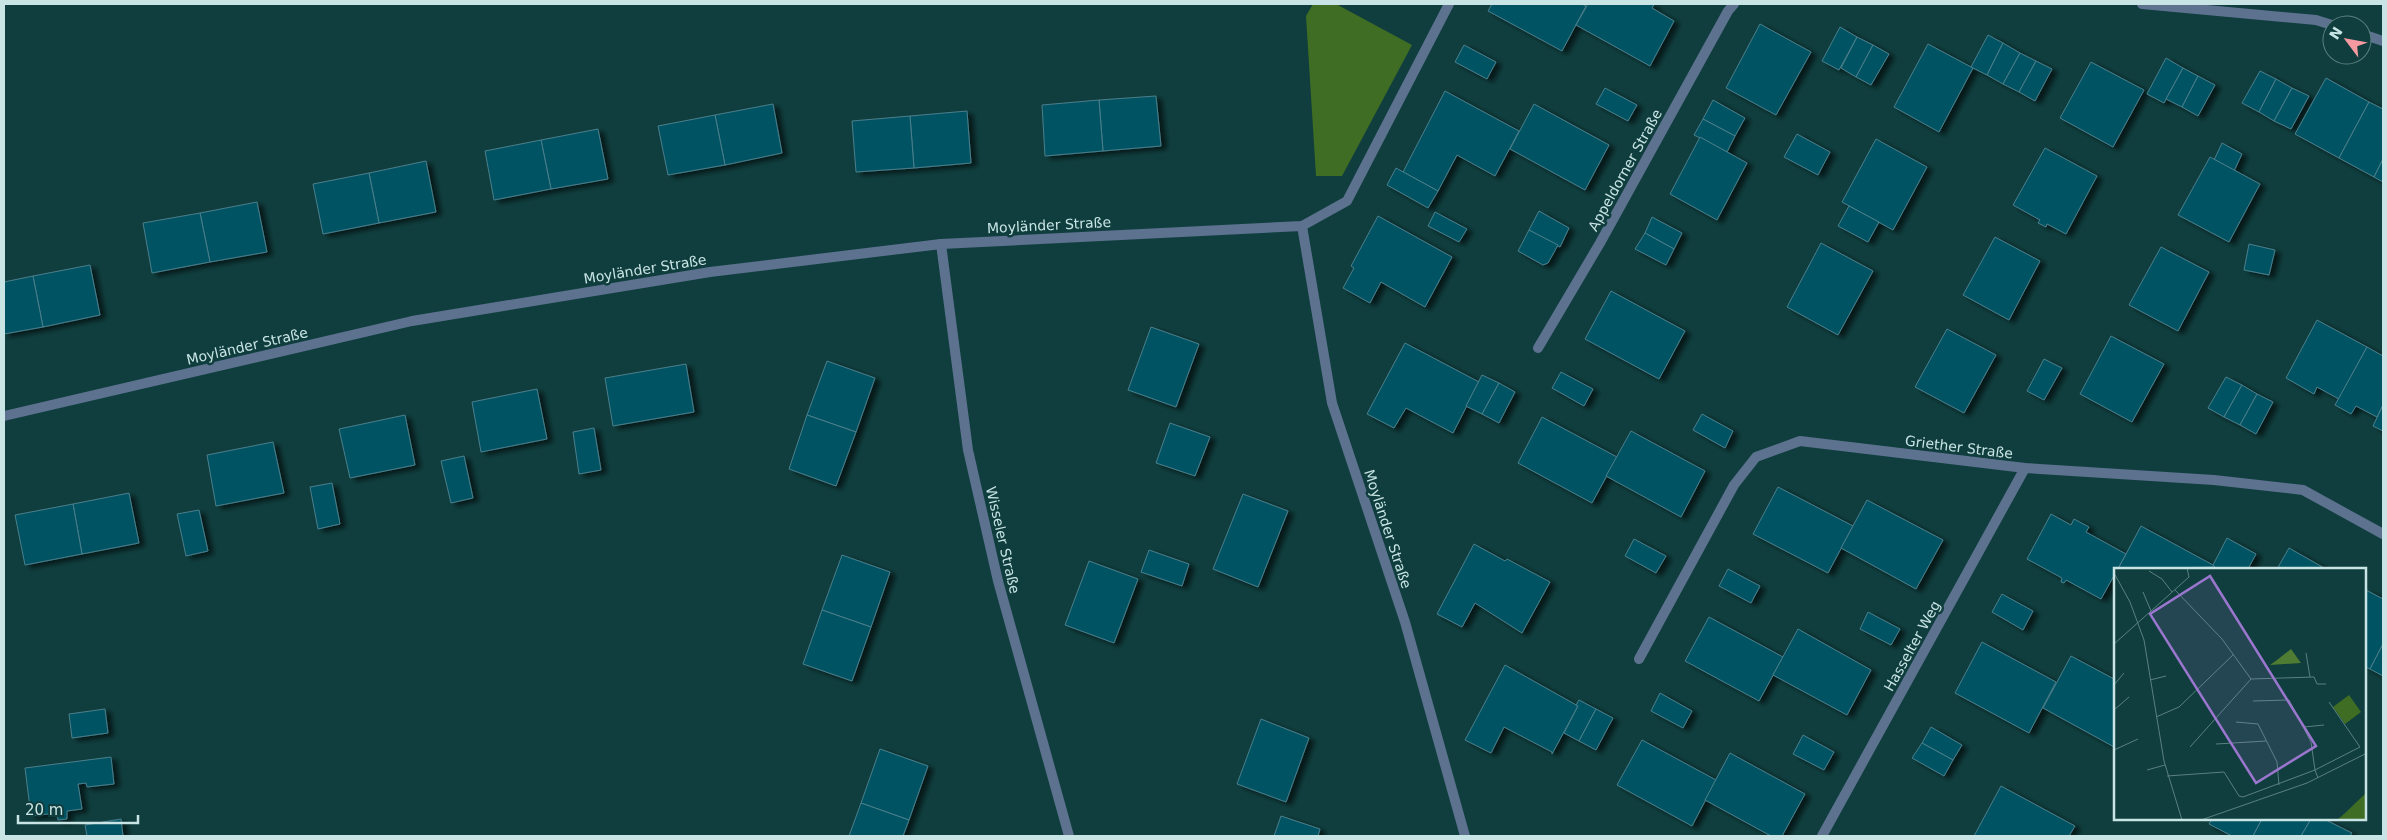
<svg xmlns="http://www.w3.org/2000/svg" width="2387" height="840" font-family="'DejaVu Sans',sans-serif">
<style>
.green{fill:#3f6d23}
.building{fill:#065362;stroke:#497f8c;filter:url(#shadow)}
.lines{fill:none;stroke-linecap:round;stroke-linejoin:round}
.street{stroke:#5c728f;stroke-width:10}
.labels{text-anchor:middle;stroke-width:5;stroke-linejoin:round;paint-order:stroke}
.street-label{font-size:14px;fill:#c8e4e4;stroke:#103e3e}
.inset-road{fill:none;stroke:#5a8080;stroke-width:1}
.view{fill:#9a76ce;fill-opacity:0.15;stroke:#9a76ce;stroke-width:2.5}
.inset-edge{fill:none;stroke:#c8e4e4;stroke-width:2.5}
</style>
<defs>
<filter id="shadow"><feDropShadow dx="5.5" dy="3" stdDeviation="2.5" flood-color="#0009"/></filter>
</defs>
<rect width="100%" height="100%" fill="#103e3e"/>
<path class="green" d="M1313 4H1336L1412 45 1342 176H1316L1306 16Z"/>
<g class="building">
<path d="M1492 4H1582L1586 6 1562 51 1488 11Z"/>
<path d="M1588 4H1654L1652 8 1674 21 1650 66 1576 25Z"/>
<path d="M1760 24 1811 52 1776 115 1726 88Z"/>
<path d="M1840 27 1857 37 1839 70 1822 61Z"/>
<path d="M1988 35 2003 43 1987 75 1971 67Z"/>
<path d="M1857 37 1873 45 1856 77 1841 68Z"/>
<path d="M2003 43 2020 53 2003 84 1987 75Z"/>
<path d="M1928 44 1973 68 1939 132 1894 107Z"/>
<path d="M1464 45 1496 62 1487 79 1455 62Z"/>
<path d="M1873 45 1889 54 1871 85 1856 77Z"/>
<path d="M2020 53 2036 61 2019 92 2003 84Z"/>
<path d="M2166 58 2183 68 2164 103 2147 94Z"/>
<path d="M2036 61 2052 69 2035 101 2019 92Z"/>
<path d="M2091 62 2144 90 2113 147 2060 118Z"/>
<path d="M2183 68 2198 76 2182 107 2166 99Z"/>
<path d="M2260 71 2276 79 2259 112 2242 103Z"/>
<path d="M2198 76 2215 85 2198 116 2182 107Z"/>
<path d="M2326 78 2369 102 2339 158 2295 134Z"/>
<path d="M2276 79 2292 88 2274 121 2259 112Z"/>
<path d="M1605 88 1637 105 1628 121 1596 104Z"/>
<path d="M2292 88 2309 96 2291 129 2274 121Z"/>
<path d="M1445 91 1519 131 1495 176 1457 155 1438 191 1403 172Z"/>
<path d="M1156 96 1161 146 1103 151 1099 100Z"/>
<path d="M1099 100 1103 151 1045 156 1042 105Z"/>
<path d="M1713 100 1745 118 1735 136 1703 119Z"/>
<path d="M2369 102 2383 109V159L2374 177 2339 158Z"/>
<path d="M773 104 782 153 725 165 715 115Z"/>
<path d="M1534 104 1609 145 1585 190 1510 149Z"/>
<path d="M967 111 971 163 914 168 910 116Z"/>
<path d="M715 115 725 165 668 175 658 126Z"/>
<path d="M910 116 914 168 856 172 852 121Z"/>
<path d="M1703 119 1735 136 1727 152 1694 135Z"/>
<path d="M598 129 608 179 551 189 541 140Z"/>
<path d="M1797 134 1830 152 1818 175 1784 157Z"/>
<path d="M1700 137 1747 163 1717 220 1670 194Z"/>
<path d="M1876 139 1927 167 1893 230 1842 202Z"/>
<path d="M541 140 551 189 494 200 485 151Z"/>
<path d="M2222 143 2242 154 2234 171 2214 160Z"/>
<path d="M2045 148 2097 176 2066 234 2047 224 2046 227 2038 223 2040 220 2013 205Z"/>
<path d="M2210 157 2260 184 2229 242 2178 215Z"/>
<path d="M2383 159V182L2374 177Z"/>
<path d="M426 161 436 212 379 223 369 173Z"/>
<path d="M1396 168 1438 191 1428 208 1387 185Z"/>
<path d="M369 173 379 223 323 234 313 184Z"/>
<path d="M257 202 267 252 210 262 200 213Z"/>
<path d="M1849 206 1879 222 1868 242 1838 226Z"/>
<path d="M1539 211 1569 228 1560 247 1529 230Z"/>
<path d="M1435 212 1467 229 1459 242 1428 226Z"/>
<path d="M200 213 210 262 152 273 143 223Z"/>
<path d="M1378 216 1452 257 1425 307 1381 282 1370 303 1343 288 1354 268 1351 266Z"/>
<path d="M1652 217 1682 233 1674 249 1645 233Z"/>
<path d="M1529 230 1558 245 1548 263 1543 265 1518 251Z"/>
<path d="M1645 233 1674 249 1666 265 1635 249Z"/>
<path d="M1995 237 2040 261 2009 320 1963 295Z"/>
<path d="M1821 243 1873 271 1838 335 1787 307Z"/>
<path d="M2249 244 2275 250 2269 275 2244 270Z"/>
<path d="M2161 247 2209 272 2178 331 2129 305Z"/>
<path d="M90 265 100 315 43 327 33 276Z"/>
<path d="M33 276 43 327 4 334V282Z"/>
<path d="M1611 291 1685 331 1659 379 1585 339Z"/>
<path d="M2317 320 2367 347 2339 399 2317 387 2314 394 2286 378Z"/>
<path d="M1151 327 1199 344 1176 407 1128 390Z"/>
<path d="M1947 329 1996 355 1964 413 1915 387Z"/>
<path d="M2111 336 2164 364 2132 422 2080 394Z"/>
<path d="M1405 343 1479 382 1453 433 1406 408 1394 428 1367 414Z"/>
<path d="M2367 347 2383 356V405L2377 417 2356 406 2351 414 2335 405Z"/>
<path d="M2044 359 2062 368 2044 400 2027 391Z"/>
<path d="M827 361 875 378 856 432 807 415Z"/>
<path d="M686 364 694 412 613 426 605 378Z"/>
<path d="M1561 372 1593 389 1584 406 1552 388Z"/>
<path d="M1482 375 1499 383 1482 414 1466 406Z"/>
<path d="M2226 377 2242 385 2224 417 2208 408Z"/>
<path d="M1499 383 1515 392 1499 423 1482 414Z"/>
<path d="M2242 385 2257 394 2240 425 2224 417Z"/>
<path d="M537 389 547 439 481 452 472 402Z"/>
<path d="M2257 394 2273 402 2256 434 2240 425Z"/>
<path d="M2383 405V431L2373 426Z"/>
<path d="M1702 414 1733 431 1725 448 1693 430Z"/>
<path d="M405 415 415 465 350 478 339 429Z"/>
<path d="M807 415 856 432 836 486 789 469Z"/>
<path d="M1542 417 1617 457 1592 503 1518 463Z"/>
<path d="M1170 423 1210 437 1195 476 1156 463Z"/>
<path d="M594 428 601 470 579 474 573 432Z"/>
<path d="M1631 431 1705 471 1681 517 1606 476Z"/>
<path d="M273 442 284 493 216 506 207 455Z"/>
<path d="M464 456 473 498 451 503 441 461Z"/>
<path d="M332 483 340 524 318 529 310 487Z"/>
<path d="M1778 487 1853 526 1828 573 1753 534Z"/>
<path d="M129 493 139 543 82 554 73 504Z"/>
<path d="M1243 494 1288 511 1258 587 1213 569Z"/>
<path d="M1867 500 1943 540 1916 589 1841 548Z"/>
<path d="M73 504 82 554 25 565 15 515Z"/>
<path d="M199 510 208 551 186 556 177 514Z"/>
<path d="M2051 514 2071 525 2074 519 2089 527 2086 532 2126 554 2101 599 2066 580 2064 583 2061 582 2062 578 2027 559Z"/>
<path d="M2141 526 2213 565 2217 567 2118 569Z"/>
<path d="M2227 538 2256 554 2248 569H2217L2213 565Z"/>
<path d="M1634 539 1666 556 1656 573 1625 556Z"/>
<path d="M1474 544 1505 561 1507 559 1550 582 1522 633 1475 603 1462 627 1437 614Z"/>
<path d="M2289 548 2326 569H2277Z"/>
<path d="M1149 550 1189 564 1182 586 1141 572Z"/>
<path d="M842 555 890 572 871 627 822 610Z"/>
<path d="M1089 561 1138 579 1114 643 1065 625Z"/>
<path d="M1728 569 1760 586 1751 603 1719 586Z"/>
<path d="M2366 590 2383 599V644L2370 669 2366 667Z"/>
<path d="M2002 594 2033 611 2023 630 1992 612Z"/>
<path d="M822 610 871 627 852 681 803 664Z"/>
<path d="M1868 612 1900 629 1891 645 1860 629Z"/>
<path d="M1709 617 1783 657 1759 701 1685 661Z"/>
<path d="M1798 629 1871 670 1847 715 1773 675Z"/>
<path d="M1982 642 2056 682 2029 733 1955 693Z"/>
<path d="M2383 644V676L2370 669Z"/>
<path d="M2071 656 2116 680V748L2043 708Z"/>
<path d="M1505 665 1578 706 1552 754V752L1504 727 1491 753 1465 740Z"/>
<path d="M1660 693 1692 711 1683 728 1651 711Z"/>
<path d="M1579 700 1596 709 1579 741 1564 733 1578 706 1576 705Z"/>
<path d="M105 709 108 733 72 738 69 714Z"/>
<path d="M1596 709 1613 718 1596 750 1579 741Z"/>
<path d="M1261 719 1309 738 1286 802 1237 784Z"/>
<path d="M1931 727 1962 745 1953 760 1922 743Z"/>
<path d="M1803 735 1834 752 1824 770 1793 754Z"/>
<path d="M1642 740 1716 780 1692 826 1617 785Z"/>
<path d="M1922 743 1953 760 1944 776 1912 758Z"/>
<path d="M880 749 928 766 909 820 861 803Z"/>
<path d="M1730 753 1805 794 1782 836H1771L1705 800Z"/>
<path d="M111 757 114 784 87 787 86 783 78 784 82 809 67 811V819L58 820 57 813 31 816 25 768Z"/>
<path d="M2001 786 2075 826 2069 836H1974Z"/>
<path d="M861 803 909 820 903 836H849Z"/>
<path d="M1281 816 1320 829 1318 836H1274Z"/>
<path d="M121 819 123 836H87L85 825Z"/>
<path d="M2212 819H2262L2253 836H2232L2209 824Z"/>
<path d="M2262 819H2311L2301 836H2253Z"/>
<path d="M2311 819H2324L2352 833 2350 836H2301Z"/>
</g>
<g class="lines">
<g class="street">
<path d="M2142 4 2316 20 2332 25"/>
<path d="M2362 34 2383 41"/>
<path d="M1302 226 1332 403 1405 622 1465 836"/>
<path d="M941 244 968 450 998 581 1069 836"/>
<path d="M1538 348 1600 243 1728 11 1734 4"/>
<path d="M4 416 412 321 710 272 941 244 1302 226 1347 201 1449 4"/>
<path d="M1639 659 1734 485 1756 457 1800 441 2025 468 2214 480 2303 490 2383 534"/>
<path d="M1822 836 2025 468"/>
</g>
</g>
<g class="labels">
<g class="street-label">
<text transform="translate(1625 170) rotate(-61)" y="5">Appeldorner Straße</text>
<text transform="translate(1049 225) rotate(-3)" y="5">Moyländer Straße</text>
<text transform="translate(645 269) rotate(-9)" y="5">Moyländer Straße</text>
<text transform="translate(247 346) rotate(-13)" y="5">Moyländer Straße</text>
<text transform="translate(1959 447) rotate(7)" y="5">Griether Straße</text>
<text transform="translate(1388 529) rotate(72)" y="5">Moyländer Straße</text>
<text transform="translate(1003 540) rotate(77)" y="5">Wisseler Straße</text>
<text transform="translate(1912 646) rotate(-61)" y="5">Hasselter Weg</text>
</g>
</g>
<g transform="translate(2114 568)">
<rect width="252" height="252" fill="#103e3e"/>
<path d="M235 127 247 144 231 156 219 139ZM252 225V252H223L230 246Z" fill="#3f6d23"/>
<path d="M177 81 187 95 156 97 163 92Z" fill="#4d7c32"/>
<path class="inset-road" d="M35 3 48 11 58 24M0 5 16 34 30 72 50 193 68 252M61 22 108 71 137 111 200 109 203 116H212M29 24 37 43M0 76 75 9 73 0M192 85 196 109M36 112 52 108M0 117 10 105M0 142 15 129M42 149 65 139 120 86M122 154 144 156 163 194 165 217M190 159 210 157M102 176 152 173M76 179 137 111M0 182 24 171M33 202 51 197M53 208 110 204 125 228 129 229 201 202 197 174 175 132 139 133M204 210 201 202 246 179 215 134M87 252 193 215 253 185"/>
<path class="view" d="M96 8 202 178 142 215 36 46Z"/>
<rect width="252" height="252" class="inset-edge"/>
</g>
<rect width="2387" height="840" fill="none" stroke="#c8e4e4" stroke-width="10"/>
<g transform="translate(2347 40) rotate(302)"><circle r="24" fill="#103e3e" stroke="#5a8080"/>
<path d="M0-4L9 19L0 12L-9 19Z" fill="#f49aa0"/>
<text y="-8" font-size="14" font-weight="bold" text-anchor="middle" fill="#c8e4e4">N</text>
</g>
<path d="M18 815v8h120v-8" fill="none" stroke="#c8e4e4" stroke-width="2.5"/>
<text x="25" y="815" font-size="15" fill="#c8e4e4" stroke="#103e3e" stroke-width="4" paint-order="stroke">20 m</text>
</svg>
